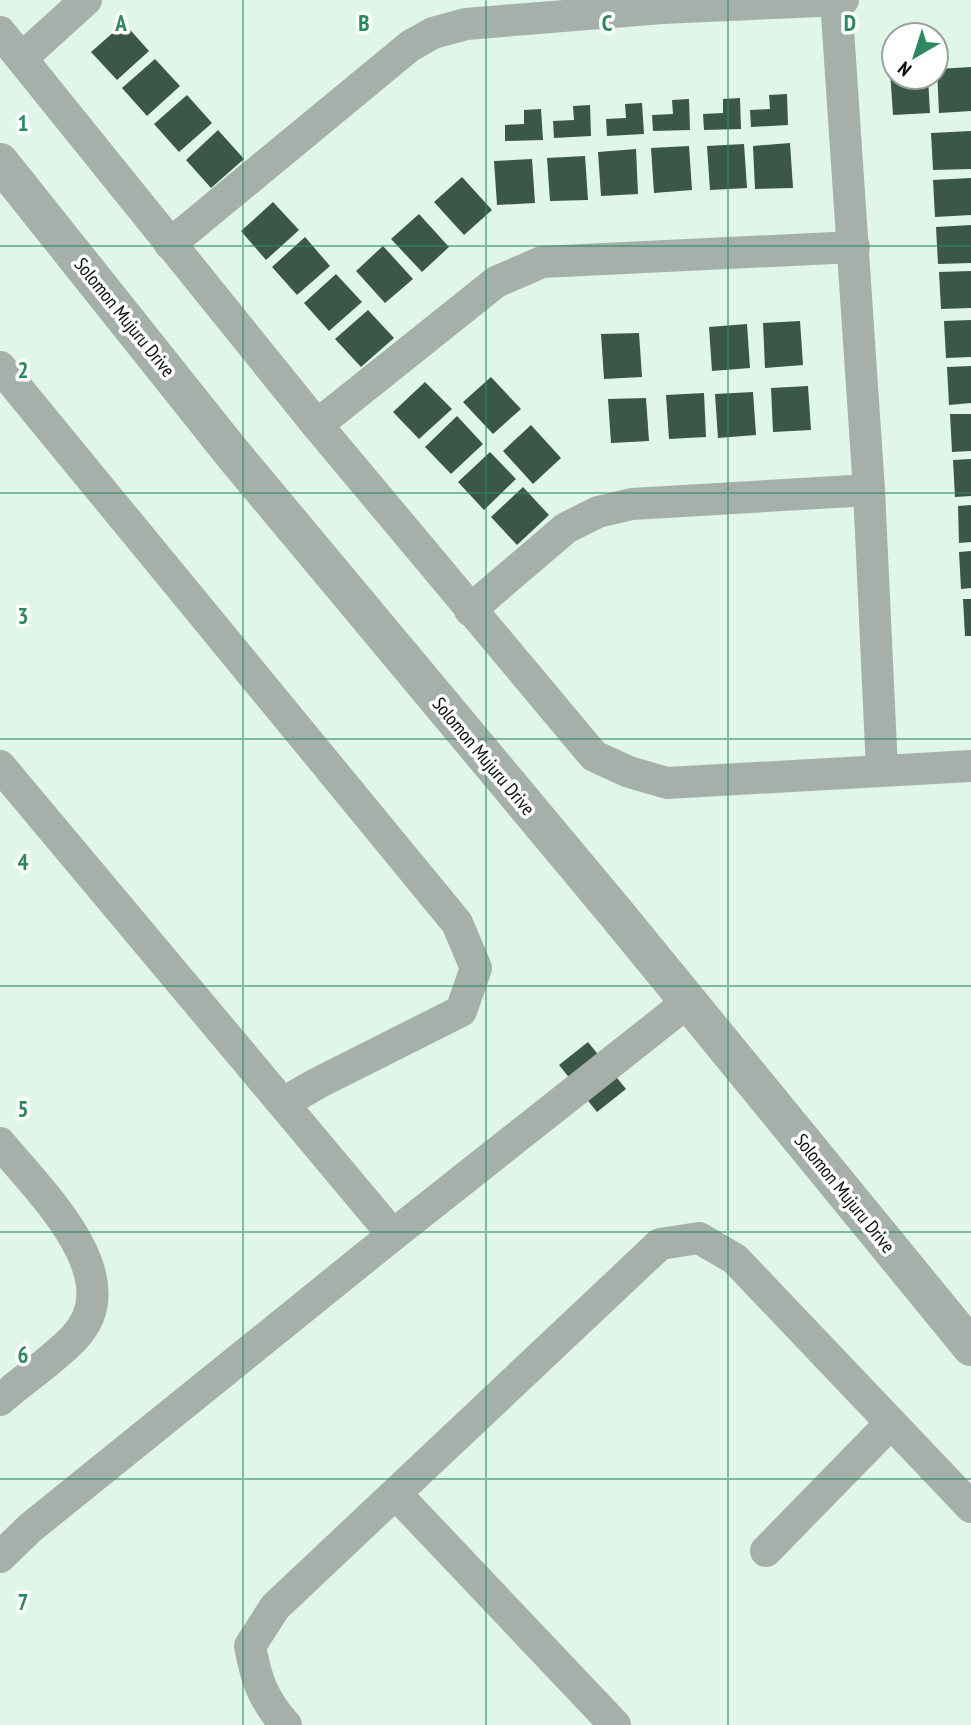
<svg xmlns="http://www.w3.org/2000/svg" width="971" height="1725" font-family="'PT Sans Narrow',sans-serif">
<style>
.building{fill:#3b5747}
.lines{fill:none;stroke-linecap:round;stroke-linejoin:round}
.minor{stroke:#a6b0aa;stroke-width:32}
.tertiary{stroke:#a6b0aa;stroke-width:38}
.grid{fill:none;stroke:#2d885e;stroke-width:2;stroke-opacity:0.55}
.labels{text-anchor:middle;stroke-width:7;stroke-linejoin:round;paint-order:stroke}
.street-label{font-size:19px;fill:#070e0a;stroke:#fff}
.grid-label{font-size:23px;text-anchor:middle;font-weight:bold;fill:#2d885e;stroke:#fff;stroke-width:7;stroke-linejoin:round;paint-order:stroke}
</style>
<rect width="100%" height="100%" fill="#dff6e8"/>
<g class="building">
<path d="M124 23 149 51 117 80 91 52Z"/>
<path d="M155 59 180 86 147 116 122 88Z"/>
<path d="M971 67V111L939 113 937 69Z"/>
<path d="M894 70V77H928L930 113 893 115 890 71Z"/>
<path d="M787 94 788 125 751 127 750 110 770 109 769 95Z"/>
<path d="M187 95 212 123 179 152 154 124Z"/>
<path d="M740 98 741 129 704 130 703 114 723 113V99Z"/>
<path d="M689 99 690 130 653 131 652 115 673 114 672 100Z"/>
<path d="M642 103 644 134 607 136 606 119 626 118 625 104Z"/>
<path d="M590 105 591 136 554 138 553 121 574 120 573 106Z"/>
<path d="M541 109 543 140 505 141V125L524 124V110Z"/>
<path d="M218 130 244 159 211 188 186 160Z"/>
<path d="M971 131V169L933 170 931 133Z"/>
<path d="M790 143 793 188 755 189 753 146Z"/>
<path d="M744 144 747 188 710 190 707 146Z"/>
<path d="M689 146 692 190 654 193 651 148Z"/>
<path d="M636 149 638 194 601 196 598 152Z"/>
<path d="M585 156 588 200 550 201 547 158Z"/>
<path d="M532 159 535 203 497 205 494 161Z"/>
<path d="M462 177 492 210 464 235 434 202Z"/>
<path d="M971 178V215L935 217 933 180Z"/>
<path d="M273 202 299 230 266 260 241 231Z"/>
<path d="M419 214 449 247 422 272 391 239Z"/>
<path d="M971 225V263L938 264 936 227Z"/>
<path d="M305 237 330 266 297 295 272 267Z"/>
<path d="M383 246 413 279 385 303 356 271Z"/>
<path d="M971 271V308L941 309 939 272Z"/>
<path d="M336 274 362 302 329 331 304 303Z"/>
<path d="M368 310 394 338 361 367 335 339Z"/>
<path d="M971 320V357L946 358 944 321Z"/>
<path d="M800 321 803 365 765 368 763 323Z"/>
<path d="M747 324 750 368 712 371 709 327Z"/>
<path d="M639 333 642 377 604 379 601 334Z"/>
<path d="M971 366V403L949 405 947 367Z"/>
<path d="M491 377 521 409 493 434 463 402Z"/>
<path d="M425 382 452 409 419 439 393 412Z"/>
<path d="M808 386 811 430 773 432 771 388Z"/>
<path d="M753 392 756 435 718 438 715 394Z"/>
<path d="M704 393 706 437 669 439 666 395Z"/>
<path d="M646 398 649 441 611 443 608 399Z"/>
<path d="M950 414H971V451L952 452Z"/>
<path d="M457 416 483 444 451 474 425 447Z"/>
<path d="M531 425 561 458 533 484 503 451Z"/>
<path d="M490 452 516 479 484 510 458 482Z"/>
<path d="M971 459V496L955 497 953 460Z"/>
<path d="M523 487 549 515 517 545 491 517Z"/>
<path d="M971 505V542L959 543 958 506Z"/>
<path d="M971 551V588L961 589 959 552Z"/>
<path d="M963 599H971V636H965Z"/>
<path d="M588 1042 626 1089 597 1112 559 1065Z"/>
</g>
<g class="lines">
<g class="minor">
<path d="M836 0 869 490 882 770"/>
<path d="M0 32 317 425 594 756 629 772 667 783 971 766"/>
<path d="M22 58 86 0"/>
<path d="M170 244 410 46 433 33 466 24 662 8 843 0"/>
<path d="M0 367 457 923 476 968 461 1011 318 1083 283 1103"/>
<path d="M317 425 496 282 542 262 854 247"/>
<path d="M470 610 566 528 598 512 632 504 869 490"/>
<path d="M0 766 393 1235"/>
<path d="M0 1143C38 1190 132 1277 74 1338 52 1361 24 1379 0 1400"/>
<path d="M396 1494 615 1725"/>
<path d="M766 1551 891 1423"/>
<path d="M0 1557 30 1528 393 1235 689 1001"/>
<path d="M286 1725C263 1700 256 1679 250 1646L275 1607 660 1244 699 1238 735 1259 971 1507"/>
</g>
<path class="tertiary" d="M0 162 232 453 615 912 971 1347"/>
</g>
<path class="grid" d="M243 0V1725M486 0V1725M728 0V1725M0 246H971M0 493H971M0 739H971M0 986H971M0 1232H971M0 1479H971"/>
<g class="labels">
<g class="street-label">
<text transform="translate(125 317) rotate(51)" y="7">Solomon Mujuru Drive</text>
<text transform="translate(484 756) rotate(50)" y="7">Solomon Mujuru Drive</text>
<text transform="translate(845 1193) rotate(51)" y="7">Solomon Mujuru Drive</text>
</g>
</g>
<g class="grid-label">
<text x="121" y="31">A</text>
<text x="364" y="31">B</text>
<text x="607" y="31">C</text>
<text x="850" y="31">D</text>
<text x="23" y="131">1</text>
<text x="23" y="378">2</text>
<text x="23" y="624">3</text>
<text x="23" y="870">4</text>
<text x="23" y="1117">5</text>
<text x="23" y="1363">6</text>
<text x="23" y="1610">7</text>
</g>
<g transform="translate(915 56) rotate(219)"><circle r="33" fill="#ffffff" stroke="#9c9f9d" stroke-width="2"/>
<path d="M0-5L12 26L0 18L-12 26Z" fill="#2d885e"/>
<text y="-10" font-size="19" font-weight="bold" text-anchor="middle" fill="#070e0a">N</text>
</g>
</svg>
